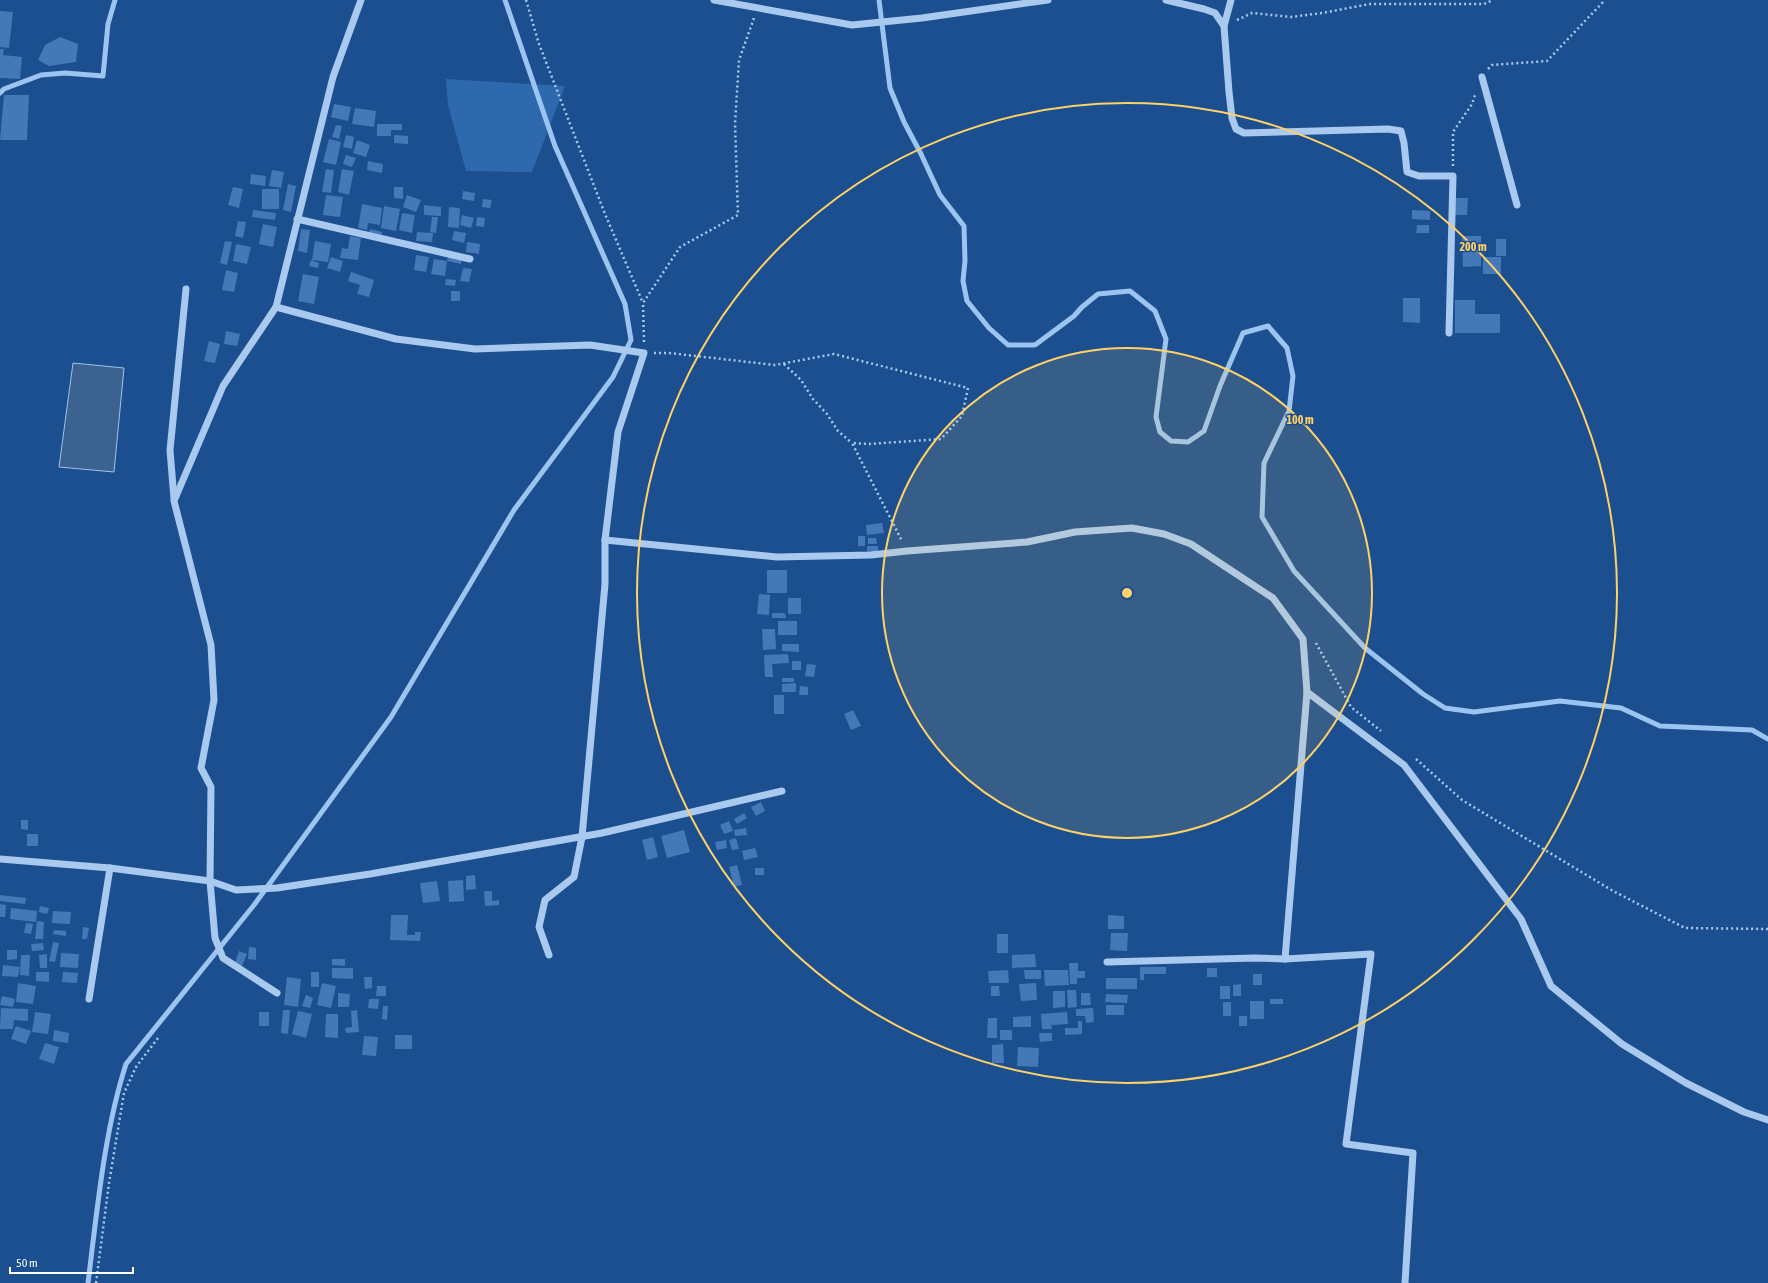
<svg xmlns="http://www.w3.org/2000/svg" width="1768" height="1283" font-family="'Asap Condensed',sans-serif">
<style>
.green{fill:#2e69ad}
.water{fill:#3c6290;stroke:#9cc4f0}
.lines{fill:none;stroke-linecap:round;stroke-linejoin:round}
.stream{stroke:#9cc4f0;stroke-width:5}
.building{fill:#4478b7}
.path{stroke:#a9c9ee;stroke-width:2.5;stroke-dasharray:2 3;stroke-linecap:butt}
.minor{stroke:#a9c9ee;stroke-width:7}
.ring{fill:none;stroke:#ffd166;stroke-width:2}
.centre{fill:#ffd166;stroke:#1b4f8f;stroke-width:2}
.ring-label{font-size:12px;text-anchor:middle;font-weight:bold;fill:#ffd166;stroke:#1b4f8f;stroke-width:3;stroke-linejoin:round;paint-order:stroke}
</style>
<rect width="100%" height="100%" fill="#1b4f8f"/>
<path class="green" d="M446 79 565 86 532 172 466 171 448 105Z"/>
<path class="water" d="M73 363 124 368 114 472 59 467Z"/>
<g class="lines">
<g class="stream">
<path d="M879 0 890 88 904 122 921 154 940 195 964 226 965 261 963 281 967 301 989 328 1008 345H1035L1074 316 1082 307 1098 294 1130 291 1155 311 1166 339 1156 417 1160 432 1171 441 1188 442 1204 431 1220 386 1243 333 1268 326 1287 348 1293 376 1289 411 1264 463 1262 517 1294 571 1365 648 1423 694 1445 708 1474 712 1560 701 1621 708 1660 726 1752 730 1768 739"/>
<path d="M0 93 4 89 41 75 65 73 103 76 108 24 115 0"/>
<path d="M88 1283C97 1212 104 1132 126 1064L254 905 391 717 514 510 613 377 631 340 625 304 555 146 505 0"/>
</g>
</g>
<g class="building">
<path d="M0 11 13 12 9 48 0 47Z"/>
<path d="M60 37 78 44 76 62 49 66 38 60 45 45Z"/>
<path d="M0 49H4L3 55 22 57 20 79 0 78Z"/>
<path d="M4 95H29L27 140H0Z"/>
<path d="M334 104 351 107 348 121 331 117Z"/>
<path d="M355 108 376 111 374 127 352 124Z"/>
<path d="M377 124H402V130H391V136H377Z"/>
<path d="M336 125 342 126 339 139 332 137Z"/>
<path d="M346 135 354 137 352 149 343 147Z"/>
<path d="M394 135 408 136V144L394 143Z"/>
<path d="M329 139 341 142 336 165 323 162Z"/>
<path d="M357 140 370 145 366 157 353 153Z"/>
<path d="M346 155 356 158 352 167 343 164Z"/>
<path d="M368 161 383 164 382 173 367 170Z"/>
<path d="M326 169 334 170 331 193 322 192Z"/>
<path d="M342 169 354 171 349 195 338 192Z"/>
<path d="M272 170 284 172 281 188 269 186Z"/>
<path d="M251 174 266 176 265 186 250 184Z"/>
<path d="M288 184 296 186 291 212 283 210Z"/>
<path d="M233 187 243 189 239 208 228 205Z"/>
<path d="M394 187H403V199L394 198Z"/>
<rect x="262" y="189" width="17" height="20"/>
<path d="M463 191 475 193 474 201 462 199Z"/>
<path d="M326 195 343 197 340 217 323 215Z"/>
<path d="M407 195 421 200 416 212 403 207Z"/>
<path d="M1456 198H1468L1467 215H1455Z"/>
<path d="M483 199 492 200 490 208 482 207Z"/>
<path d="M362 204 382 208 380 225 368 223 367 230 358 228Z"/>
<path d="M424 205 441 207V216L424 215Z"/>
<path d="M384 206 400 209 396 231 381 228Z"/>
<path d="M449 207 460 208 459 228 448 227Z"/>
<path d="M253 210 276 213 275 220 252 217Z"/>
<path d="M1412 210 1430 211V220L1412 219Z"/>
<path d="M402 213 415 215 412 233 399 230Z"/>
<path d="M462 215 474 218 471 228 460 225Z"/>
<path d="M432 217H438L436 233 430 232Z"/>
<path d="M477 217 485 218 484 227 476 226Z"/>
<path d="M238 221 246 222 243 238 235 236Z"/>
<path d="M263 224 277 227 273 247 259 244Z"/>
<path d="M1417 225H1429V233H1416Z"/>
<path d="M301 229 310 230 307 253 298 251Z"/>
<path d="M370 229 382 232 381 237 368 234Z"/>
<path d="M454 231 466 233 464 243 452 240Z"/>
<path d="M417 232 433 233 432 242 416 241Z"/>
<path d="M350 236 361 238 358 260 340 258 342 248 348 249Z"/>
<path d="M1462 236H1481V266L1463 267Z"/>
<rect x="1496" y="239" width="10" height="17"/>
<path d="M225 241 232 242 227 265 220 263Z"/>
<path d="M315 241 331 244 328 262 312 260Z"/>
<path d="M467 242 480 244 479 254 466 252Z"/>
<path d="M236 244 251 247 247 264 233 261Z"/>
<path d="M416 255 429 257 426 272 414 270Z"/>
<path d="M331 257 343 261 340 272 327 268Z"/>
<path d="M448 257 462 259 461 264 447 261Z"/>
<rect x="1483" y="257" width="18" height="17"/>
<path d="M434 259 447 261 445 276 431 274Z"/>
<path d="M311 260 319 263 318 268 309 266Z"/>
<path d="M463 268 472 269 469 282 460 281Z"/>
<path d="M226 270 238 273 234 292 222 290Z"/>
<path d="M351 272 374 280 369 297 357 294 360 285 348 281Z"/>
<path d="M303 274 319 277 314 304 298 301Z"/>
<path d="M446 279 456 280 455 286 445 285Z"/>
<rect x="451" y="291" width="9" height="10"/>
<path d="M1403 298H1420V323L1403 322Z"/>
<path d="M1455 300H1475V314H1500V333H1455Z"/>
<path d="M226 331 240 334 237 346 224 344Z"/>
<path d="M209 341 220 344 215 363 204 361Z"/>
<path d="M882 523 884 533 867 535 866 525Z"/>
<rect x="858" y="536" width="7" height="10"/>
<path d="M868 538H876L877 544H868Z"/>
<rect x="867" y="546" width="11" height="6"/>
<rect x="767" y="570" width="20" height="23"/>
<path d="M759 594 770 595 769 615 757 614Z"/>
<rect x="788" y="598" width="13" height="16"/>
<path d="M772 613H785L786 618H772Z"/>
<rect x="778" y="621" width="19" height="14"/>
<path d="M762 629H775L776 649 763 650Z"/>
<path d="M782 644H799V652L782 651Z"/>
<path d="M788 654 789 663 772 664 773 677H765L764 655Z"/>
<rect x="792" y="661" width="9" height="9"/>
<path d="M807 664 816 665 814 677 805 676Z"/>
<rect x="782" y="678" width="12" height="4"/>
<path d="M796 683V692H782V684Z"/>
<path d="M800 686 808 687V695H799Z"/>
<rect x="774" y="695" width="10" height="19"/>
<path d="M853 710 861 726 851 730 844 714Z"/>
<path d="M761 802 765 811 756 816 751 807Z"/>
<path d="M744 813 747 818 737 824 734 819Z"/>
<path d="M21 820H28V830L21 829Z"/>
<path d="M729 821 733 831 724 834 720 825Z"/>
<path d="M746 828 747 835 735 836 734 830Z"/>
<path d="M684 830 690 852 667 858 661 836Z"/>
<rect x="27" y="834" width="11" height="12"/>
<path d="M653 837 658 857 647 860 642 840Z"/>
<path d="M736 838 739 849 732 850 729 840Z"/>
<path d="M726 840 727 848 717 850 715 842Z"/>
<path d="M755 848 758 857 744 860 742 851Z"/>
<path d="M737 865 742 885 734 887 729 867Z"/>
<rect x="755" y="868" width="9" height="7"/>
<path d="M475 875 476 889 466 890V876Z"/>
<path d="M463 880 464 901 449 902 448 881Z"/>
<path d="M437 881 440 901 423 903 420 883Z"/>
<path d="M484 891H492V901L499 900V905L485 906Z"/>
<path d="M0 895 26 898 25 904 0 901Z"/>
<path d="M0 904 6 905 5 917H0Z"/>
<path d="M40 906 49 908 47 914 39 912Z"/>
<path d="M11 908 37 911 36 922 10 919Z"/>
<path d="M53 911 71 912 70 924 52 923Z"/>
<path d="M391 915H408L407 935H415V932H421L420 941 390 940Z"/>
<path d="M1108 915 1124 916V929H1108Z"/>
<path d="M37 921 44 922 43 939H35Z"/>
<path d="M26 923 33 924 31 934 24 933Z"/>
<path d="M83 927 89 928 87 939H82Z"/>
<path d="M54 930 66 931V936L53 934Z"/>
<path d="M1111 933H1128L1127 951 1110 950Z"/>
<rect x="997" y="934" width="11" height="19"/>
<path d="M53 942 59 943 55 962 49 961Z"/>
<path d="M43 943 44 950 32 951 31 944Z"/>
<path d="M249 947 256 948V960L248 959Z"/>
<path d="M7 950H17V959L7 960Z"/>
<path d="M239 951 247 954 242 966 235 963Z"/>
<path d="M61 953 79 954 78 968 60 967Z"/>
<path d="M47 954V968H40L39 955Z"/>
<path d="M1035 954 1036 967 1012 968V955Z"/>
<path d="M21 955H30L29 976 20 975Z"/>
<path d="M332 959H345V966L332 965Z"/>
<path d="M1069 963H1078V971H1085V978H1077V984H1070Z"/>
<path d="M3 965 20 967 18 977 2 976Z"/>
<path d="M1140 967H1166V974H1144V980H1140Z"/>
<path d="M332 968H353V979L332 978Z"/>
<rect x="1207" y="968" width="10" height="9"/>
<path d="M1008 970 1009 983H989L988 971Z"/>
<path d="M1024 970H1041V979H1025Z"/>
<path d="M1044 970H1068L1069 985 1045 986Z"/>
<path d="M36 972H49V982L36 981Z"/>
<path d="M63 972 78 973 77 983 62 982Z"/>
<rect x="311" y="972" width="8" height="15"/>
<rect x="1253" y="974" width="9" height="11"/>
<path d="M287 977 301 979 298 1007 284 1005Z"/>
<path d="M364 977H372V988L365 989Z"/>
<rect x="1106" y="978" width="31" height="11"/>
<path d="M18 983 36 986 33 1004 16 1002Z"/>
<path d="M322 983 336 986 331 1008 317 1005Z"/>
<path d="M1036 983 1037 1000 1021 1001 1019 984Z"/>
<path d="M1241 984V996H1233V985Z"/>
<path d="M377 986H386V996H376Z"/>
<path d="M991 986H999L1000 996H991Z"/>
<rect x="1220" y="986" width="10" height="13"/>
<path d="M1067 990H1076L1077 1007 1068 1008Z"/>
<path d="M1053 991H1065V1007L1053 1008Z"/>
<path d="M338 993 350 994 349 1007H338Z"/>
<path d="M1081 993H1090L1091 1005H1081Z"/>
<path d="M1106 994 1128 995 1127 1003 1105 1002Z"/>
<path d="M306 995 313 998 310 1008 302 1006Z"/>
<path d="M2 996 15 999 13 1007 0 1005Z"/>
<path d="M369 999H379L378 1009 368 1008Z"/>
<rect x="1270" y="999" width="13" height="5"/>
<rect x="1250" y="1001" width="14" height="18"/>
<rect x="1223" y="1002" width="8" height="14"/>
<rect x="1106" y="1005" width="18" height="10"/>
<path d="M383 1006H388L387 1020 382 1019Z"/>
<path d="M1 1008 28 1009V1021L14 1020 13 1029H0Z"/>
<path d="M1093 1008 1094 1022 1086 1023 1085 1016H1076V1009Z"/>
<path d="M283 1010H290L288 1034 281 1033Z"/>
<path d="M357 1010 359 1032 346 1033 345 1028 352 1027 351 1011Z"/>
<path d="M298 1011 312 1014 306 1038 292 1034Z"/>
<path d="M35 1012 51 1014 48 1034 32 1032Z"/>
<rect x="259" y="1012" width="10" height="14"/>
<path d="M1067 1012 1068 1024 1051 1025 1052 1029H1042L1041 1014Z"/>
<path d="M326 1014H338V1038L325 1037Z"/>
<path d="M1031 1016V1027H1013V1017Z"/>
<rect x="1239" y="1016" width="8" height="10"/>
<path d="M988 1018H997V1038H987Z"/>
<path d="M1078 1021H1082V1034L1065 1035V1028H1078Z"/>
<path d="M16 1026 31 1031 26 1044 11 1039Z"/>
<path d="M54 1030 69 1033 68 1043 53 1041Z"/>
<rect x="1000" y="1030" width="12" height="10"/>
<path d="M1039 1033H1052V1041L1040 1042Z"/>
<rect x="395" y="1035" width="17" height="14"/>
<path d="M364 1036 378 1037 376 1056 362 1055Z"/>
<path d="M45 1043 59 1047 54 1064 39 1059Z"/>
<path d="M1003 1044 1004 1063H992V1045Z"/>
<path d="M1018 1047 1039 1048 1038 1067 1017 1066Z"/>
</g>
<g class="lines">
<g class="path">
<path d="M526 0 539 44 605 214 643 303"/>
<path d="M1237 20 1252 13 1291 17 1322 13 1370 4H1484L1493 0"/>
<path d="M1488 69 1492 65 1547 61 1605 0"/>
<path d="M1453 166V132L1472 104 1475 95"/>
<path d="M644 342 643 303 680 247 738 215 735 124 739 60 754 18"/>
<path d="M654 353H669L775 365 834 354 968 388 962 416 941 439 869 444 852 443 902 541"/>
<path d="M784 364 801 380 813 399 827 414 838 431 852 443"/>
<path d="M1316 643 1351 707 1381 731"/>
<path d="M1416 759 1462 800 1613 891 1685 928 1768 929"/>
<path d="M96 1283 109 1183 124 1093 136 1067 158 1038"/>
</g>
<g class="minor">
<path d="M714 0 852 25 922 18 1048 0"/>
<path d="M1166 0 1204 9 1215 13 1224 26 1229 92 1232 118 1236 129 1244 133 1388 129 1401 131 1404 143 1407 172 1419 176H1453L1449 333"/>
<path d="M1224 26 1231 0"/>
<path d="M1482 77 1517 205"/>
<path d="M297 219 470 259"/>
<path d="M276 307 396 339 475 349 590 345 644 353 618 432 605 540V584L582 837 574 877 545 900 539 927 549 955"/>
<path d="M174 499 170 450 186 289"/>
<path d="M605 540 777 557 871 555 907 551 1027 542 1075 532 1132 528 1164 534 1191 544 1273 598 1303 639 1307 692 1285 959 1371 954 1346 1144 1413 1153 1405 1283"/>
<path d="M1307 692 1404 765 1521 919 1551 986 1622 1044 1686 1083 1744 1112 1768 1120"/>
<path d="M0 859 110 868 210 881 211 787 201 768 214 700 211 645 174 501 223 386 276 307 333 77 361 0"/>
<path d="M1107 962 1255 958 1285 959"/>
<path d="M277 993 223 958 215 938 210 881 236 890 277 888 370 874 602 833 782 791"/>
<path d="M89 999 110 868"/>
</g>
</g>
<circle cx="1127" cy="593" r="245" fill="#ffd166" fill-opacity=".12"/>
<g class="ring">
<circle cx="1127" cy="593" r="245"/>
<circle cx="1127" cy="593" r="490"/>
</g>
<circle cx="1127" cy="593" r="6" class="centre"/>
<g class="ring-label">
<text x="1473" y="251">200 m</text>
<text x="1300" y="424">100 m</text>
</g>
<path d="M10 1267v6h123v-6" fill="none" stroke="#ffffff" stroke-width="2"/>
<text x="16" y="1267" font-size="12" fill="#ffffff" stroke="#1b4f8f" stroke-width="3" paint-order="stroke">50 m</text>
</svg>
